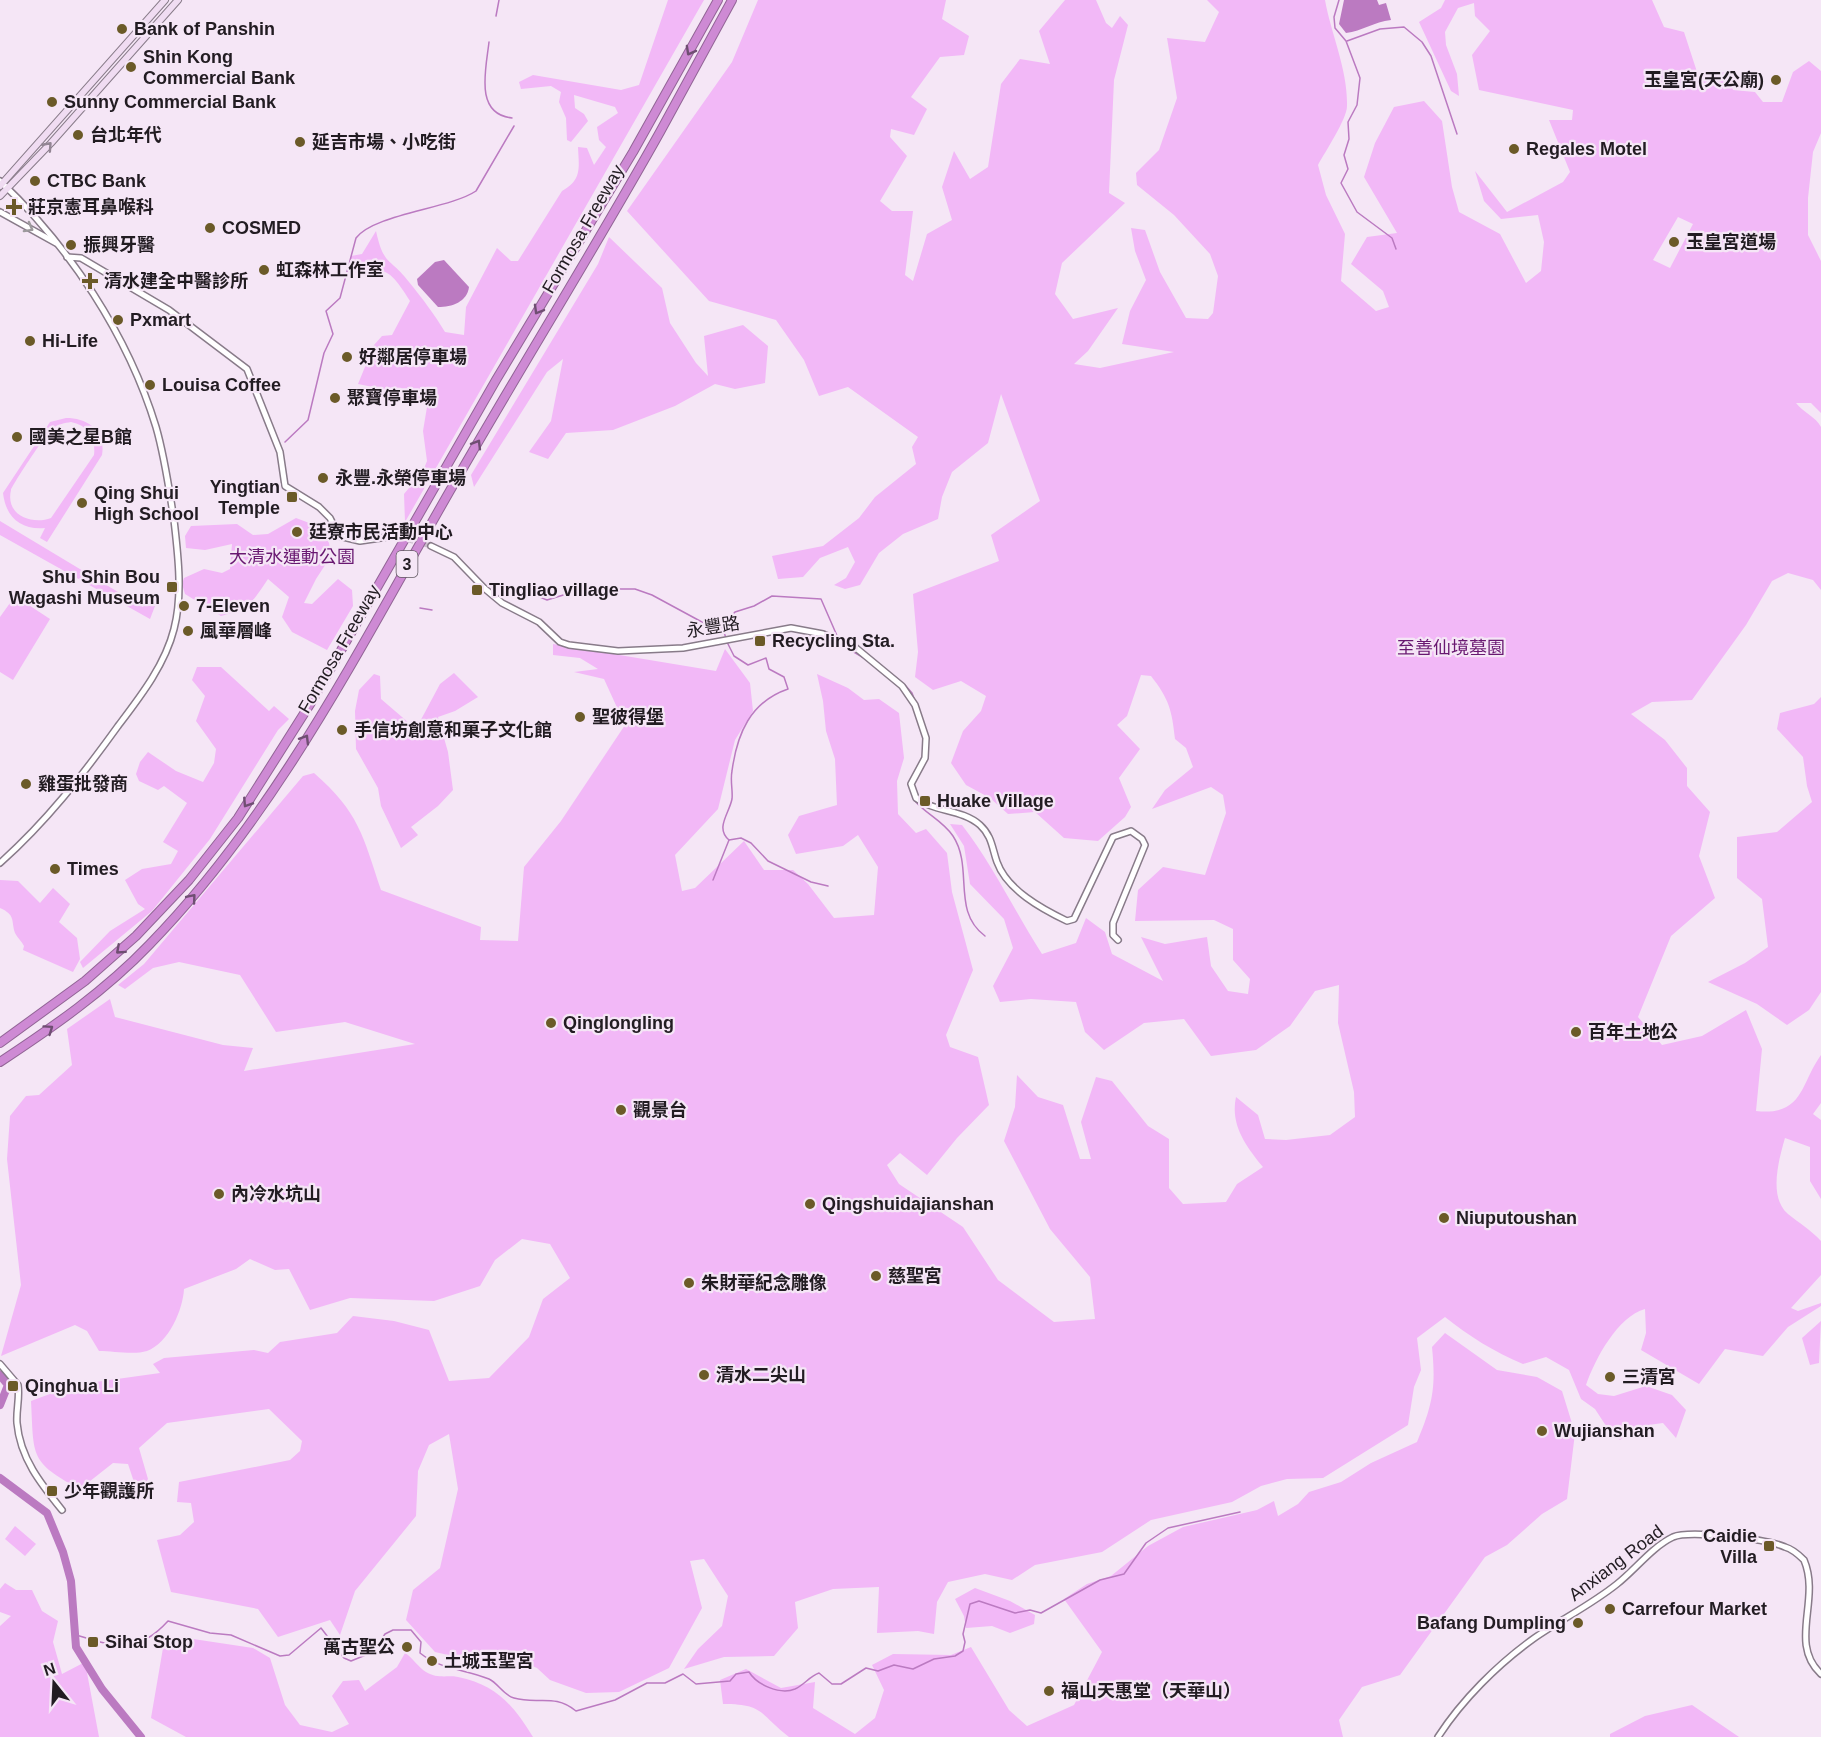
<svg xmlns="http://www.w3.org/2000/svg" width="1821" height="1737" font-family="Arial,'Noto Sans TC',sans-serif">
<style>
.green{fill:#f2b8f7;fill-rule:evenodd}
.water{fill:#bb7ac1}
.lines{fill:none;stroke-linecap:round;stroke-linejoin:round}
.stream{stroke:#bb7ac1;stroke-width:1.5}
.river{stroke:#bb7ac1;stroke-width:8}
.tertiary-tunnel{stroke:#cbbecc;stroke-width:5;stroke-dasharray:5 2.5;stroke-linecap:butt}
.tertiary-casing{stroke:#887b89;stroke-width:8}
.secondary-casing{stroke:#887b89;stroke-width:8}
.motorway-casing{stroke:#926496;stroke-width:10}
.tertiary{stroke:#fff;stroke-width:5}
.secondary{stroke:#f0dcf2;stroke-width:6}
.motorway{stroke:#ce8ad4;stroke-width:8}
.oneway{stroke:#6f4e72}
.oneway2{stroke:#938694}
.oneway3{stroke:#9c999c}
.poi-dot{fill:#6b5a28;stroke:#f5e6f6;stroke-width:2}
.labels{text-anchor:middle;stroke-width:4.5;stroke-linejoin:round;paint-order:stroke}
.shield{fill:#f5e6f6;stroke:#615962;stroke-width:1.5}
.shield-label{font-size:16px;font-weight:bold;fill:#221c22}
.poi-label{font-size:18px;font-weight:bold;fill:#221c22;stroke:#f5e6f6;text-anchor:start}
.street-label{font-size:18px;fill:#221c22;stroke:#f5e6f6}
.park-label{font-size:18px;fill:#691871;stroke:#f5e6f6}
</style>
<rect width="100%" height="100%" fill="#f5e6f6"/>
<g class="green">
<path d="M668 0H704L405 522 404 494 423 471 427 461 423 431 427 407 408 394 358 384 374 345 382 336 392 335 410 301C391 271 384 262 347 275L351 256 362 254 376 231C384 267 390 257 409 282 422 298 435 315 445 332L464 335 466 307 497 248 511 261H518L562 191C582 180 579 168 578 147L587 148 594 165 606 147 599 140 597 127 618 113 615 107 574 95 575 108 584 114 588 121 571 142 567 140 566 118 559 102 561 92 551 86 521 89 519 82 533 75 621 90 639 85Z"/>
<path d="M758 0H946L942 19 969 36 964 55 940 57 911 97 927 109 914 135 891 129 890 137 907 156 880 201 892 211H913L905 275 913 281 927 234 952 220 942 187 954 151 970 179 988 167 1001 84 1020 59 1050 64 1039 31 1065 0H1096L1106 23 1112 28 1120 16 1128 25 1114 80 1109 193 1125 203 1062 263 1055 294 1073 319 1118 308 1088 351 1074 364 1100 368 1174 352 1122 344 1130 311 1146 280 1135 251 1131 228 1145 230 1160 272 1186 318 1208 319 1213 313 1218 276 1210 254 1174 215 1137 185 1136 173 1159 150 1177 98 1167 38 1205 42 1219 12 1207 0H1325C1331 34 1348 70 1347 106 1347 119 1325 152 1318 165L1326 195 1345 234 1341 281 1376 311 1389 307 1383 291 1351 264 1367 237 1397 233 1364 177 1375 143 1394 107 1424 101 1442 121 1452 187 1459 212 1500 234 1526 283 1541 271 1544 242 1538 215 1501 219 1484 201 1475 171 1507 212 1563 182 1570 172 1549 120H1572L1573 110 1479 90 1472 55 1490 31 1475 16 1474 3 1458 8 1445 32 1446 45 1457 74 1459 96 1451 91 1419 22 1441 8 1445 0H1652L1664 27 1684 32 1698 75 1727 72 1733 90 1755 92 1763 102H1782L1793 72 1809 61 1821 71V133L1813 152 1808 198V235L1821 261V413L1811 403H1796C1803 412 1816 417 1821 427V590L1813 580 1788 573 1772 581 1746 625 1692 700 1652 702 1631 714 1665 740 1687 768V786L1710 812 1699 856 1715 898 1671 936 1638 1017 1662 1045 1702 1036 1746 1010 1762 1049 1756 1111C1804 1116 1800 1084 1821 1055V1103L1813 1114 1821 1120V1199L1810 1181V1147L1785 1138C1779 1159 1768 1197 1788 1214 1799 1223 1811 1230 1821 1241V1275L1791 1308 1798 1311 1821 1303V1306L1788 1327 1763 1356 1725 1349 1699 1384 1641 1350 1646 1333 1645 1309C1618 1316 1595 1359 1586 1385L1598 1394 1614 1396 1646 1386 1672 1395 1686 1410 1676 1438 1663 1423 1641 1426 1620 1440 1612 1435 1595 1409 1581 1399 1569 1370 1546 1357 1523 1364C1494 1352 1469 1336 1445 1317L1417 1338 1421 1370 1414 1387 1408 1425 1323 1478 1287 1479 1261 1486 1232 1502 1151 1520 1102 1552 1035 1565 1012 1580 985 1574 948 1582 937 1602 934 1634 918 1631 877 1633 879 1587 833 1589 795 1602 798 1628 774 1656 724 1657 684 1669 698 1649 722 1626 728 1596 704 1559 690 1561 702 1608 669 1668 619 1692 586 1693 550 1680 537 1668 503 1653 492 1665 435 1652 406 1620 413 1590 440 1568 458 1489 449 1434 429 1445 418 1471 416 1516 355 1591 340 1635 330 1620 278 1637 258 1609 171 1592 157 1540 180 1535 194 1522 191 1503 177 1502 179 1482 290 1460 300 1451 302 1441 269 1409 167 1423 139 1448 148 1479 141 1490 135 1485 128 1464 113 1463 80 1489C29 1462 34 1456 31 1401L74 1385 160 1373 153 1364 164 1358 254 1350 268 1353 280 1342 337 1333 353 1316 394 1321 429 1330 449 1381 489 1378 529 1337 543 1299 570 1278 550 1244 522 1239 495 1260 480 1286 434 1301 350 1298 310 1310 289 1269 275 1270 250 1259 236 1269 184 1289C183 1309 169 1343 147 1351 134 1355 113 1351 99 1351L87 1331 75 1325 1 1356 21 1285 7 1159 10 1116 26 1096 39 1095 72 1065 67 1029 110 999 115 1017 223 1045 253 1048 244 1071 415 1044 345 1022 276 1032 240 975 179 962 153 968 125 989 118 985 144 964 303 776 314 773C359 812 363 836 381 890L481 927 480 940 518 941 524 867 561 821 625 725 604 679 574 672 598 669 580 658 553 655V644L716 671 725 649 750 683 753 711 735 740 718 809 675 855 682 891 695 888 744 841 764 870H793L808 884 834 918 874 915 878 867 858 835 843 846 796 854 788 835 799 816 837 805 835 759 826 731 823 701 817 674 848 688 864 700 879 699 899 713 904 758 897 781 898 814 916 833 926 829 947 853 952 892 973 970 946 1035 950 1047 978 1057 989 1105 957 1138 927 1175 900 1153 887 1165 899 1184 963 1227 998 1280 1054 1322 1095 1319 1090 1277 1050 1229 1004 1141 1015 1107 1017 1075 1038 1097 1063 1105 1080 1159H1091L1081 1122 1096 1077 1112 1081 1148 1126 1169 1139V1188L1183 1204 1226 1202 1237 1184 1263 1167C1246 1146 1230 1125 1236 1097L1258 1115 1265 1139 1286 1140 1330 1135 1355 1117 1354 1092 1338 1023 1339 985 1315 991 1290 1026 1256 1050 1211 1056 1184 1019 1144 1023 1104 1050 1085 1032 1076 1002 1031 999 1000 1002 993 986 1013 948 1004 919 970 884 964 846 950 824 962 825C993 865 1015 912 1042 954L1076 943 1086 918 1105 932 1112 954 1163 981 1141 937 1165 944 1207 937 1211 966 1228 991 1248 994 1250 979 1233 960V929L1214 920 1135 921 1138 890 1163 867 1205 875 1226 813 1223 795 1211 787 1152 809 1165 790 1193 767 1186 748 1175 739C1172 710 1169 699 1151 676L1141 675 1127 716 1117 725 1140 749 1119 778 1131 807 1125 817 1098 841 1064 838 1035 812 1008 814 990 798 966 785 951 763 963 731 981 711 986 696 961 681 933 690 915 677 918 652 913 594 999 561 991 535 1040 501 1001 394 988 443 952 472 942 497 938 519 903 534 879 553 860 585 845 589 834 585 846 578 855 562 848 547 820 558 803 577 778 579 772 556 823 546 859 518 875 497 916 464 912 447 918 437 848 387 819 396 804 360 776 320 709 301 627 211 732 62ZM1678 217 1693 224 1670 268 1653 260Z"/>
<path d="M609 237 662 288 670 323 696 363 708 376 704 336 743 325 768 346 765 383 735 389 715 384 675 406 613 430 566 433 548 459 529 452 551 421 563 359 547 372 474 487 471 475 598 264Z"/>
<path d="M66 418C88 418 106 431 102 455L47 542 40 538 45 528C21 530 6 518 3 493L50 422ZM71 422C88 425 96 438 94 455L51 518C33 525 5 516 11 490 13 484 47 432 53 428 58 424 65 423 71 422Z"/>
<path d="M296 518 312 524 318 522 329 543 331 556 316 579 304 603 312 604 338 579 352 590 353 606 327 650 292 632 282 617 289 597 268 579C251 604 250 608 221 616L185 594 182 584 184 578 204 569 222 573 230 569 232 544 205 550 186 548 185 536 191 526 237 524 253 535 268 534Z"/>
<path d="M0 521 143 607 146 603 155 606 150 619 0 535Z"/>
<path d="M15 596 50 619 13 680 0 672V617Z"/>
<path d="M197 667H221L269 711 274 706 289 719 278 730 210 839 152 911 83 968 80 962 110 931 145 909 138 904 125 880 142 869 171 864 178 851 163 842 187 803 164 786 158 790 139 781 136 774 140 762 148 752 176 771 203 782 214 763 216 749 196 721 205 696 192 680Z"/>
<path d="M454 673 478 697 455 711 438 717 448 752 453 790 438 806 411 827 418 835 401 848 381 806 378 788 356 749 355 711 359 690 374 674 380 676 381 699 416 729 440 684Z"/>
<path d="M1821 697V992L1809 1010 1787 1025 1757 1004 1708 982 1745 963 1768 947 1762 899 1737 878V837L1777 832 1812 802 1807 786 1803 757 1777 729 1780 713 1814 704Z"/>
<path d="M0 880 18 881 40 903 53 888 70 904 59 922 77 938 80 959 73 972 23 950 24 946C22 942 17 937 15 933 11 921 16 915 0 908Z"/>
<path d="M1821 1321 1819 1363 1810 1365 1802 1338Z"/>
<path d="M1445 1333 1497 1370 1537 1377 1562 1391 1575 1433 1567 1499 1542 1514 1507 1545 1485 1557 1400 1675 1362 1687 1339 1720 1343 1737H789C759 1714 765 1704 723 1704L720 1680 746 1669 781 1688 815 1682 813 1708 855 1734 875 1718 884 1690 872 1665 893 1654 951 1655 971 1647 1009 1710 1027 1726 1074 1705 1102 1652 1064 1599 1087 1584 1111 1576 1148 1546 1183 1527 1257 1510 1274 1501 1278 1516 1298 1504 1309 1492 1341 1482 1371 1463 1417 1442C1433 1404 1436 1387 1432 1347Z"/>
<path d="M15 1526 36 1544 25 1556 5 1539Z"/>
<path d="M5 1583 16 1590H32L42 1611 58 1621 53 1642 62 1674 85 1662 99 1737H0V1626L11 1616 0 1612V1589Z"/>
<path d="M975 1588 1010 1601 1035 1615 1034 1624 1010 1633 992 1626 966 1628 964 1616 955 1599Z"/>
<path d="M180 1637 253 1648 270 1658 285 1705 300 1725 332 1732 349 1724 332 1696 343 1681 359 1680 365 1691 397 1667 405 1653C413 1658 419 1668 426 1672 437 1679 447 1675 458 1677 497 1685 513 1705 533 1737H186L151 1718 163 1648Z"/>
<path d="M1692 1705 1739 1737H1610V1734L1645 1716Z"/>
</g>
<g class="water">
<path d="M1344 0H1377L1379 5 1386 3 1391 20C1374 22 1362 31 1346 33L1339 24Z"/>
<path d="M444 260 469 287C467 302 452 307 438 307L418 285 417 279 435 262Z"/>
</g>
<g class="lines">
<g class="stream">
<path d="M1339 0 1334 17 1335 28 1346 41 1360 78 1357 105 1348 122 1349 139 1344 155 1348 169 1341 183 1357 212 1392 238 1396 249"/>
<path d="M496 16 499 0"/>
<path d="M1347 41 1380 29 1404 27 1422 42 1431 56 1457 134"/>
<path d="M489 42C486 69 474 114 512 118"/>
<path d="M285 442 308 420 324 353 333 334 326 311 340 298 356 238C374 214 449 209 476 191L514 126"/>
<path d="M516 594 528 592 547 600 583 589H635L652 595 713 628 722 627 726 638"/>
<path d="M420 608 432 610"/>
<path d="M723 626 735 612 754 606 772 596 821 599 838 638"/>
<path d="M727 642 734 656 748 665 766 658 769 669 784 677 788 689C750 702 737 734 732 771 730 781 733 790 732 799 729 814 715 828 729 840L741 838 751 843 768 861 811 882 828 886"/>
<path d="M842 645 869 661"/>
<path d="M886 670 899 680"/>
<path d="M905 685 912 693 915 701"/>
<path d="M915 801C926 814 943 821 953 836 974 868 951 911 985 936"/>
<path d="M713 880 729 840"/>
<path d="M76 1635C116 1647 137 1655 168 1621L210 1633 231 1635 280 1656 289 1655 321 1628 344 1658 351 1661 373 1652 385 1634 393 1630H411L421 1642 420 1653C441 1670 465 1669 489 1679 498 1683 503 1695 514 1698 538 1705 554 1693 576 1711L615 1700 647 1683H665L683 1674 696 1684 730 1681 736 1674 749 1672C757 1685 780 1695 795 1689 804 1685 810 1676 819 1673L832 1684H841L866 1668 878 1671 894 1665 913 1669 934 1659 955 1656 963 1651 965 1642 963 1634 970 1604 979 1601 1015 1613 1030 1610 1041 1613 1100 1580 1124 1574 1146 1543 1168 1528 1240 1512"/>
</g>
<g class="river">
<path d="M0 1375 8 1385 0 1405"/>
<path d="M0 1478 47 1513 63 1552 71 1581 76 1647 102 1689 141 1737"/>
</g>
<path class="tertiary-tunnel" d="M394 536 431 546"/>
<g class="tertiary-casing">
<g id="tertiary">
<path d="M0 181C69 246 128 335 156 427 165 458 169 489 174 520 178 555 183 594 174 629 165 665 140 697 118 726 82 776 46 822 0 863"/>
<path d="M0 212 56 243"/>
<path d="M67 257 81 258 169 310 247 369 280 452 285 486 319 507 330 518 339 536 360 541 394 536"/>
<path d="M431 546 454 557 484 588 502 603 539 622 560 642 569 645 618 651 683 648 791 628 823 634 856 648 902 686 915 705 926 738 925 758 911 784 916 798C934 812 962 809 980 825 992 836 992 848 997 862 1007 890 1042 909 1067 921L1074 919 1113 837 1131 831 1142 839 1145 845 1113 923V935L1118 940"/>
<path d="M0 1364 18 1385C20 1398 16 1410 17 1423 20 1458 41 1484 62 1510"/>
<path d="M1438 1737C1462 1700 1497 1665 1533 1639 1560 1620 1591 1605 1617 1584 1635 1570 1652 1547 1673 1537 1690 1530 1767 1539 1785 1547 1792 1549 1799 1555 1804 1560 1821 1600 1788 1643 1821 1674"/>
</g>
</g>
<g class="secondary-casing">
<g id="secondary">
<path d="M0 186 165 0"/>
<path d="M0 196 51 143 178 0"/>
</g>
</g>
<g class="motorway-casing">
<g id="motorway">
<path d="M0 1043 85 981 136 936 189 880 238 818 312 701 496 380 633 152 718 0"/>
<path d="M0 1062C53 1027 105 991 149 945 279 812 363 641 455 482 522 365 594 250 660 132 684 88 708 44 732 0"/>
</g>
</g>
<use href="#tertiary" class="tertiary"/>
<use href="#secondary" class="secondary"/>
<use href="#motorway" class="motorway"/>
</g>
<defs><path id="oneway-chevron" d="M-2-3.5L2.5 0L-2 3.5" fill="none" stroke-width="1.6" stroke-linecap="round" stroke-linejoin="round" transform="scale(1.5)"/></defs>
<g class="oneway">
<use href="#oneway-chevron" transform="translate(690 51) rotate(119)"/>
<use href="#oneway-chevron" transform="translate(538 310) rotate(120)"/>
<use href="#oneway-chevron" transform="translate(477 444) rotate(-59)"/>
<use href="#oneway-chevron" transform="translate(305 739) rotate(-59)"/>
<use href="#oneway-chevron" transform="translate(247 803) rotate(123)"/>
<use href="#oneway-chevron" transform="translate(192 898) rotate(-50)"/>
<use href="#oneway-chevron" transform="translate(120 950) rotate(138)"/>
<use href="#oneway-chevron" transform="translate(49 1029) rotate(-35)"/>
</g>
<use class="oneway2" href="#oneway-chevron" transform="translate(48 146) rotate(-48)"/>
<use class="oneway3" href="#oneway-chevron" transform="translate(29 228) rotate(29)"/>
<g class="poi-dot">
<circle cx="122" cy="29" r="6"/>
<circle cx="131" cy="67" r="6"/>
<circle cx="1776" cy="80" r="6"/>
<circle cx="52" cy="102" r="6"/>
<circle cx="78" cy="135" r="6"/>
<circle cx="300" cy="142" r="6"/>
<circle cx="1514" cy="149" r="6"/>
<circle cx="35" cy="181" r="6"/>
<path d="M11 198h6v6h6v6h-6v6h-6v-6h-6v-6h6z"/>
<circle cx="210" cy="228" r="6"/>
<circle cx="1674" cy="242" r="6"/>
<circle cx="71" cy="245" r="6"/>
<circle cx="264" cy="270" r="6"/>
<path d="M87 272h6v6h6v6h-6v6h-6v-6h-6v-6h6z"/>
<circle cx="118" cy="320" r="6"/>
<circle cx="30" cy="341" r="6"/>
<circle cx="347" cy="357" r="6"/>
<circle cx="150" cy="385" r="6"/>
<circle cx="335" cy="398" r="6"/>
<circle cx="17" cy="437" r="6"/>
<circle cx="323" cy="478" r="6"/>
<rect x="286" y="491" width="12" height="12" rx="3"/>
<circle cx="82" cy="503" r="6"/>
<circle cx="297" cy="532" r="6"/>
<rect x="166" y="581" width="12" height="12" rx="3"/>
<rect x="471" y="584" width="12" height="12" rx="3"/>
<circle cx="184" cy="606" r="6"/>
<circle cx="188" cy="631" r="6"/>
<rect x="754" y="635" width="12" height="12" rx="3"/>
<circle cx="580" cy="717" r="6"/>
<circle cx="342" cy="730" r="6"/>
<circle cx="26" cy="784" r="6"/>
<rect x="919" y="795" width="12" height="12" rx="3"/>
<circle cx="55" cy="869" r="6"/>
<circle cx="551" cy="1023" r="6"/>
<circle cx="1576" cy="1032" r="6"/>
<circle cx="621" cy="1110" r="6"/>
<circle cx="219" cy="1194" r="6"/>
<circle cx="810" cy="1204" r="6"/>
<circle cx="1444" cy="1218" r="6"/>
<circle cx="876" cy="1276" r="6"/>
<circle cx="689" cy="1283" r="6"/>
<circle cx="704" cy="1375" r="6"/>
<circle cx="1610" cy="1377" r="6"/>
<rect x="7" y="1380" width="12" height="12" rx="3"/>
<circle cx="1542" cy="1431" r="6"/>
<rect x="46" y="1485" width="12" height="12" rx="3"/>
<rect x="1763" y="1540" width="12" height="12" rx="3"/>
<circle cx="1610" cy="1609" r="6"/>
<circle cx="1578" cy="1623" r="6"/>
<rect x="87" y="1636" width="12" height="12" rx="3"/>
<circle cx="407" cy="1647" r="6"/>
<circle cx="432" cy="1661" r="6"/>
<circle cx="1049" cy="1691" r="6"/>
</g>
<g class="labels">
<rect class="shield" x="396.5" y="551" width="21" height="26" rx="4.5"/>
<g class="shield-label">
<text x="407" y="570">3</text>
</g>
<g class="poi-label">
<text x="134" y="35">Bank of Panshin</text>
<text x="143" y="63">Shin Kong<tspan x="143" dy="21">Commercial Bank</tspan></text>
<text x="1764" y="86" text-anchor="end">玉皇宮(天公廟)</text>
<text x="64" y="108">Sunny Commercial Bank</text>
<text x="90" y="141">台北年代</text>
<text x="312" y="148">延吉市場、小吃街</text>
<text x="1526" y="155">Regales Motel</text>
<text x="47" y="187">CTBC Bank</text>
<text x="28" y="213">莊京憲耳鼻喉科</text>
<text x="222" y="234">COSMED</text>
<text x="1686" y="248">玉皇宮道場</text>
<text x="83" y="251">振興牙醫</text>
<text x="276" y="276">虹森林工作室</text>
<text x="104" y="287">清水建全中醫診所</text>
<text x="130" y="326">Pxmart</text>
<text x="42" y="347">Hi-Life</text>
<text x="359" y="363">好鄰居停車場</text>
<text x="162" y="391">Louisa Coffee</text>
<text x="347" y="404">聚寶停車場</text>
<text x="29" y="443">國美之星B館</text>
<text x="335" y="484">永豐.永榮停車場</text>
<text x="280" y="493" text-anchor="end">Yingtian<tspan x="280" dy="21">Temple</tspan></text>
<text x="94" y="499">Qing Shui<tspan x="94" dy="21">High School</tspan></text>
<text x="309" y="538">廷寮市民活動中心</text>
<text x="160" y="583" text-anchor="end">Shu Shin Bou<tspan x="160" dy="21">Wagashi Museum</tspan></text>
<text x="489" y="596">Tingliao village</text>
<text x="196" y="612">7-Eleven</text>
<text x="200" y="637">風華層峰</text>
<text x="772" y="647">Recycling Sta.</text>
<text x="592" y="723">聖彼得堡</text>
<text x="354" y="736">手信坊創意和菓子文化館</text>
<text x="38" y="790">雞蛋批發商</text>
<text x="937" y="807">Huake Village</text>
<text x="67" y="875">Times</text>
<text x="563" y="1029">Qinglongling</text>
<text x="1588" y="1038">百年土地公</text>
<text x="633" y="1116">觀景台</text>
<text x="231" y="1200">內冷水坑山</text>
<text x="822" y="1210">Qingshuidajianshan</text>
<text x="1456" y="1224">Niuputoushan</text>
<text x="888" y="1282">慈聖宮</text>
<text x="701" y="1289">朱財華紀念雕像</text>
<text x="716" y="1381">清水二尖山</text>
<text x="1622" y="1383">三清宮</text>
<text x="25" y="1392">Qinghua Li</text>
<text x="1554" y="1437">Wujianshan</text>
<text x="64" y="1497">少年觀護所</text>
<text x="1757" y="1542" text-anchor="end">Caidie<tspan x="1757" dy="21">Villa</tspan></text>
<text x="1622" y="1615">Carrefour Market</text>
<text x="1566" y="1629" text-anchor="end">Bafang Dumpling</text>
<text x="105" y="1648">Sihai Stop</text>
<text x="395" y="1653" text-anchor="end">萬古聖公</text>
<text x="444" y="1667">土城玉聖宮</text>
<text x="1061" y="1697">福山天惠堂（天華山）</text>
</g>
<g class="street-label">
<text transform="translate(583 229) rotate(-60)" y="6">Formosa Freeway</text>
<text transform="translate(713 627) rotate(-9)" y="6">永豐路</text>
<text transform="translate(339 649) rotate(-60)" y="6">Formosa Freeway</text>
<text transform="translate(1616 1563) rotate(-37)" y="6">Anxiang Road</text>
</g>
<g class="park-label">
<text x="292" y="563">大清水運動公園</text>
<text x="1451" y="654">至善仙境墓園</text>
</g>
</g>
<g transform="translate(54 1683) rotate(342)" stroke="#f5e6f6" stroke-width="4.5" paint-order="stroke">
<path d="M0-4.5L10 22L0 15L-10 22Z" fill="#221c22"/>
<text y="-9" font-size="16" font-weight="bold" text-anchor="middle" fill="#221c22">N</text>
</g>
</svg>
